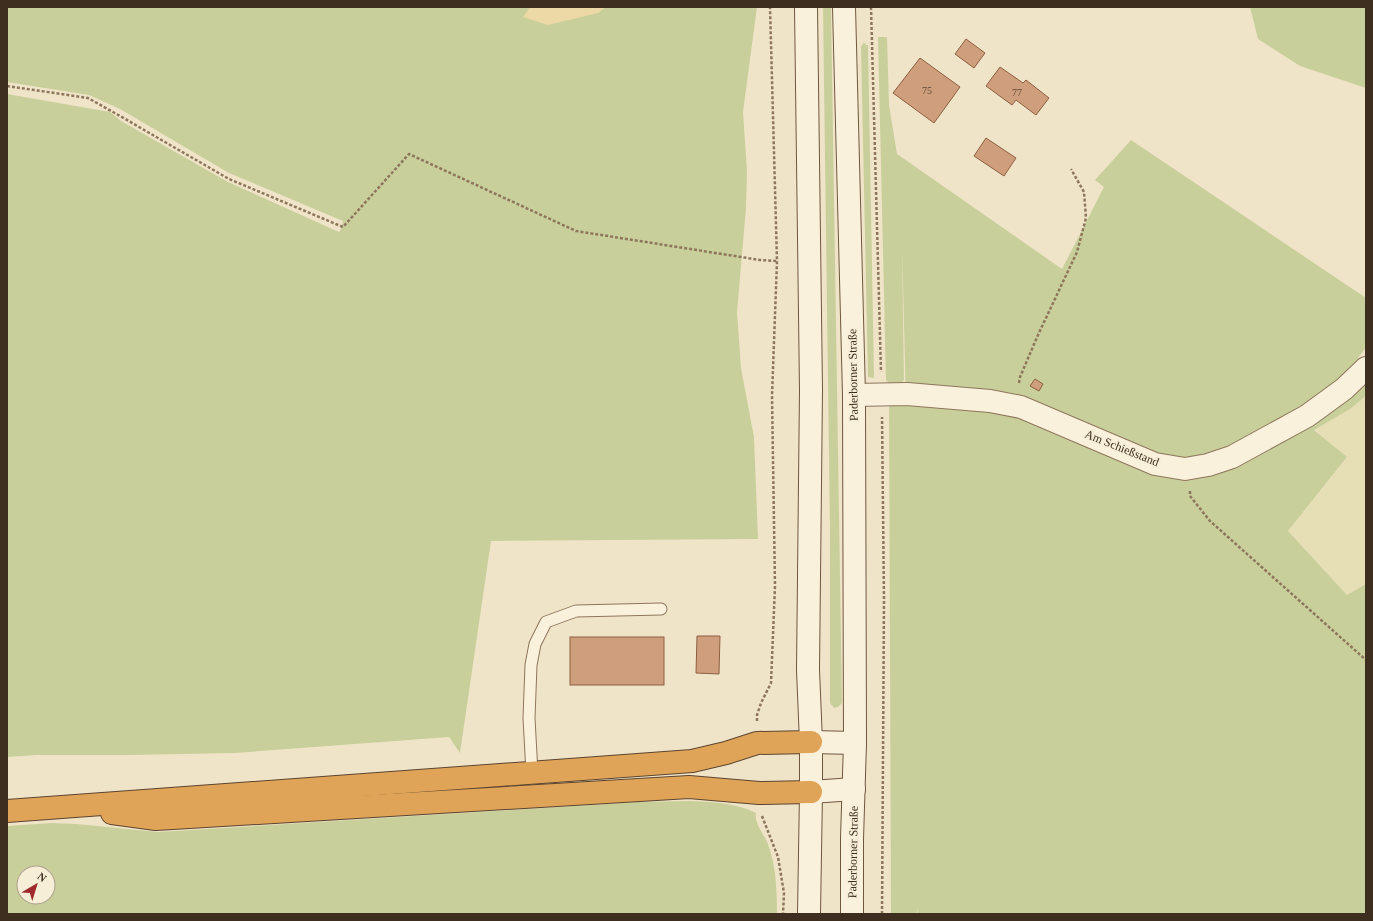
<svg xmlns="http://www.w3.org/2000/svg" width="1373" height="921" font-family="'Times New Roman',serif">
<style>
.farmland{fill:#e6deb5}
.green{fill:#c9cf9b;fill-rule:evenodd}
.sand{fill:#ecd9a5}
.building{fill:#cf9f7d;stroke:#8d5f41}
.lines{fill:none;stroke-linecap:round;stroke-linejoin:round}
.lane-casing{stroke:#8d765c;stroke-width:13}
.street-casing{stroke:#8d765c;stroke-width:24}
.secondary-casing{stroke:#6f573f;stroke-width:24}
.highway-casing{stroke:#5b4430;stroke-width:24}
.path{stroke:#8d765c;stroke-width:2.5;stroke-dasharray:3 2;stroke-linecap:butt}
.lane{stroke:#faf1dc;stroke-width:11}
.street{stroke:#faf1dc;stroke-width:22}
.secondary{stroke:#faf1dc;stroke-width:22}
.highway{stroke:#e0a458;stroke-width:22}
.labels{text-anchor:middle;stroke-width:4;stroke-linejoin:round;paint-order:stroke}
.number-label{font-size:10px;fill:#624a37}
.street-label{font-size:12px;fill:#3d2e20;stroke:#f7eed8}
</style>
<rect width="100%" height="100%" fill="#f0e4c8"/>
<path class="farmland" d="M1366 396V584L1347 595 1288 531 1347 458 1314 429 1350 409Z"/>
<g class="green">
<path d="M7 7H757L743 112 747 171 746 208 737 312 741 368 754 437 758 539 491 541 460 753 449 737 235 753 130 755H37L7 757V94L110 112 121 121 228 182 339 232 341 229 343 221 229 173 120 109 89 95 7 82Z"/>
<path d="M823 7H831L842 703 838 707 834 708 830 703V531Z"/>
<path d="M1250 7H1366V88L1300 66 1258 39Z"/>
<path d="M878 37H887L889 105 897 154 1062 269 1104 187 1095 180 1131 140 1366 298V347L1358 358 1366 366V396L1350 409 1314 430 1347 457 1288 531 1347 595 1366 584V914H917L918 908 916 914H891L889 403 906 404 902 243 904 380 901 384H890L886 380Z"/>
<path d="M864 42 866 45H868L874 378 868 377 861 47Z"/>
<path d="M688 801C711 802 734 802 756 813 754 823 764 834 768 844 776 866 777 890 777 914H7V826L52 823 77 824 158 832 638 802ZM24 873H48V897H24Z"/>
</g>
<path class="sand" d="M530 7H606L598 13 548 25 523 17Z"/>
<g class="building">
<path d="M966 39 985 53 974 68 955 54Z"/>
<path d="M920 58 960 87 934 123 893 93Z"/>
<path d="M1000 67 1023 83 1026 80 1049 98 1036 115 1016 100 1012 105 986 86Z"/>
<path d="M986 138 1016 158 1004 176 974 156Z"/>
<path d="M1035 379 1043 384 1039 391 1030 386Z"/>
<path d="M697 636H720L719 674 696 673Z"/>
<rect x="570" y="637" width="94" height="48"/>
</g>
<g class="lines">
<g class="lane-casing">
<path id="lane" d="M532 773 529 718 531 665 535 644 546 622 576 611 661 609"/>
</g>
<g class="street-casing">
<path id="street" d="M854 395 907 394 990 401 1021 407 1155 464 1185 469 1208 465 1232 457 1307 416 1344 389 1366 368"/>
</g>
<g class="secondary-casing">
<g id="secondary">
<path d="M806 7 811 390 808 670 811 742V792L809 914"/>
<path d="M844 7 854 395 855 743 852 839V914"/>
<path d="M811 742 855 743"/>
<path d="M811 792 854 789"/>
</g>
</g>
<g class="highway-casing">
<g id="highway">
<path d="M7 811 692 761 726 753 757 743 811 742"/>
<path d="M112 813 156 819 689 787 759 793 811 792"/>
</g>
</g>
<g class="path">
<path d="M871 7 881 372"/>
<path d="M7 86 88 98 120 116 229 179 343 227 409 154 576 231 760 260 777 261"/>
<path d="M1019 383 1020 377 1038 335 1077 252 1086 218 1084 192 1071 169"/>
<path d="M1190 491V496L1210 521 1366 660"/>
<path d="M757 721V715L761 703 771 683 775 586 772 396 777 261 770 7"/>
<path d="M762 816 778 857 784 893 783 914"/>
<path d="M882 914 884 601 882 417"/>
</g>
<use href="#lane" class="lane"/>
<use href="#street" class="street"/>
<use href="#secondary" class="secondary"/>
<use href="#highway" class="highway"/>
</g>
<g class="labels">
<g class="number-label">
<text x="927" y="94">75</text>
<text x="1017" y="96">77</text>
</g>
<g class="street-label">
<text transform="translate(853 375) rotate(-91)" y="4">Paderborner Straße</text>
<text transform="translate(1122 448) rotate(22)" y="4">Am Schießstand</text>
<text transform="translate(853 852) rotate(-89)" y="4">Paderborner Straße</text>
</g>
</g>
<rect width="1373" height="921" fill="none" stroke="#3d2e20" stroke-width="16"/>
<g transform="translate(36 885) rotate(38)"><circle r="19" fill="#f7eed8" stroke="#ada18e"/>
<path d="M0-3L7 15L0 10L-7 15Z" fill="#9e2a2b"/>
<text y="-6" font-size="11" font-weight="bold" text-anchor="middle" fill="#3d2e20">N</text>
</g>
</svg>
